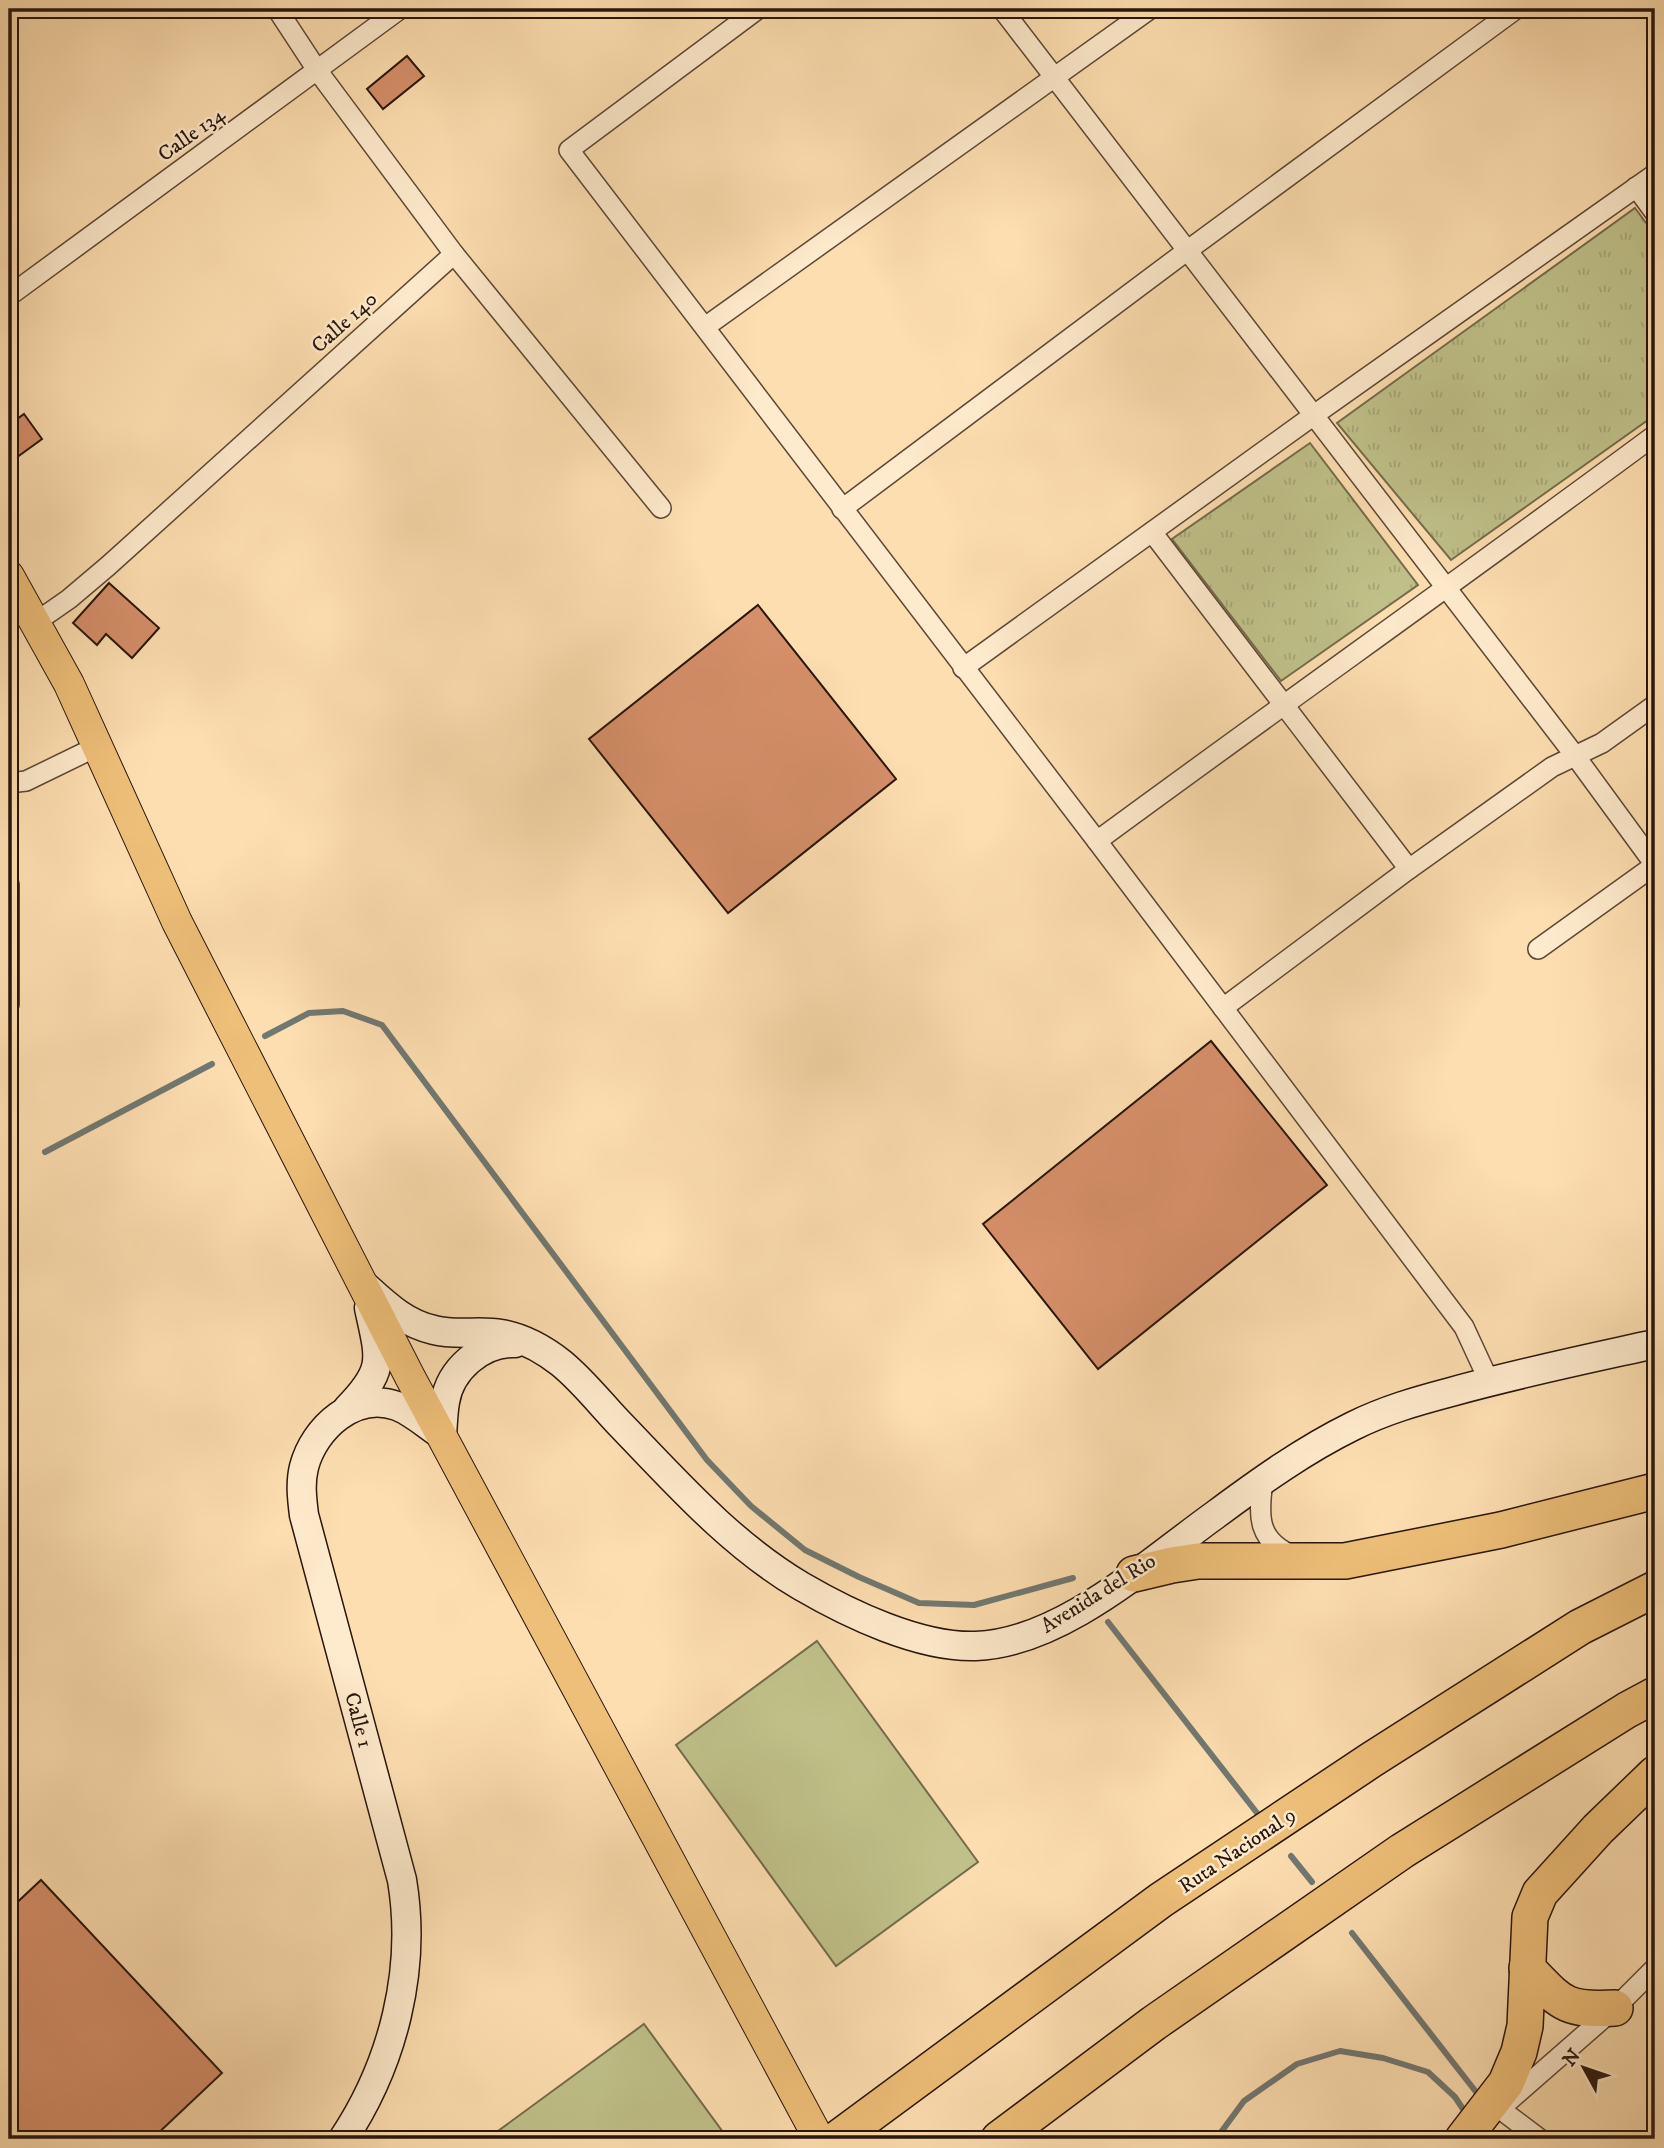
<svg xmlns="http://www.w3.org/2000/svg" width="1664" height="2148" font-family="'IM FELL DW Pica',serif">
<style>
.grass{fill:url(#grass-tufts);stroke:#746b4b;stroke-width:2}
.pitch{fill:#c0c18a;stroke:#746b4b;stroke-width:2}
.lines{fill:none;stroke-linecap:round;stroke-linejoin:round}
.stream{stroke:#717871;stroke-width:6}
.building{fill:#d58f69;stroke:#28150c;stroke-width:2}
.street-casing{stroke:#5d4735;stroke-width:22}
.secondary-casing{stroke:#28150c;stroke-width:31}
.primary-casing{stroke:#28150c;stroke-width:32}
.highway-casing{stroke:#28150c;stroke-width:38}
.street{stroke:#feeacc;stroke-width:19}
.secondary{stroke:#feeacc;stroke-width:28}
.primary{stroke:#eebf78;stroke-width:30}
.highway{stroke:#eebf78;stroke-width:35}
.labels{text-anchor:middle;stroke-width:5;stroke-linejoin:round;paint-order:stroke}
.street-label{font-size:21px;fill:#28150c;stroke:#feeacc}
</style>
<defs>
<pattern id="grass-tufts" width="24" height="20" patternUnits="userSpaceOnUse" patternTransform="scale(1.75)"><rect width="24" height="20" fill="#c0c18a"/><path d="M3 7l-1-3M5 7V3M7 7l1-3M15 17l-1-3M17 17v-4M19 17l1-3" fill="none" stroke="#a5a576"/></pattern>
</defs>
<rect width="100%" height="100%" fill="#fddeb0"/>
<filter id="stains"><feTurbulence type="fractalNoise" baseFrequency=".00286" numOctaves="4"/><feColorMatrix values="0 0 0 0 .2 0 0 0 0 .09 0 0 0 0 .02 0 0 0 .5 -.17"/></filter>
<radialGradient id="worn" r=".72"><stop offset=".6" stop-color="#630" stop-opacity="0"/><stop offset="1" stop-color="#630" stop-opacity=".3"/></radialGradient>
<g class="grass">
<path d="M1635 208 1655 235V415L1451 560 1337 423Z"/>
<path d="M1310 443 1418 585 1281 681 1172 539Z"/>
</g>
<g class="pitch">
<path d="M817 1641 978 1862 836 1966 676 1745Z"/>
<path d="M644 2024 728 2139H487Z"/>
</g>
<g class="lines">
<g class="stream">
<path d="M265 1036 309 1013 343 1011 382 1025 707 1460 751 1506 805 1550 859 1577 919 1603 974 1605 1073 1578"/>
<path d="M45 1152 212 1064"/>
<path d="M1108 1622 1257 1813"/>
<path d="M1291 1856 1312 1882"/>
<path d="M1352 1933 1480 2097"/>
<path d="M1216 2139 1244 2101 1297 2064 1340 2051 1383 2058 1428 2072 1455 2097 1467 2115"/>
</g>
</g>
<g class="building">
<path d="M407 56 424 76 383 109 367 89Z"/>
<path d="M24 414 42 439 9 463V425Z"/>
<path d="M109 583 159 628 132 658 106 634 97 645 73 623Z"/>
<path d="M758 605 896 779 728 913 589 739Z"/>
<path d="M1211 1041 1327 1185 1098 1369 983 1224Z"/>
<path d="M41 1880 222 2073 152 2139H24L9 2123V1910Z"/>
</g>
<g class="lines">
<g class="street-casing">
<g id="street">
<path d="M758 9 569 150 1097 841 1464 1327 1489 1381"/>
<path d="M1002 9 1576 757 1655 865"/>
<path d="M1636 187 1655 213"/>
<path d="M454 254 661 508"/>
<path d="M9 296 400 9"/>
<path d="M705 327 1150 9"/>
<path d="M842 509 1188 250 1516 9"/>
<path d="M1152 532 1409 869"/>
<path d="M36 622 69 599 108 566 454 254 317 70 277 9"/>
<path d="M963 668 1314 415 1655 174"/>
<path d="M9 783 26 781 98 746"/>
<path d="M1097 841C1282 705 1470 572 1655 435"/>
<path d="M9 885V1004"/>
<path d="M1538 949 1655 865"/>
<path d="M1223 1008 1409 869 1552 767 1602 743 1655 705"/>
<path d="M1263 1481C1258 1516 1257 1541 1294 1556"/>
<path d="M1503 2106 1615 2008 1655 1968"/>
<path d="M1500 2109 1540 2139"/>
</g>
</g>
<g class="secondary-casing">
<g id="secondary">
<path d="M366 1287C387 1306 406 1324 434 1330 457 1336 479 1330 501 1334 524 1338 543 1349 561 1363 582 1380 600 1403 618 1422 675 1481 730 1544 801 1586 849 1614 920 1648 976 1646 1061 1643 1148 1563 1215 1515 1258 1483 1304 1450 1353 1426 1385 1410 1417 1401 1451 1392 1519 1373 1587 1359 1655 1344"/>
<path d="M348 1408C386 1369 380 1359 369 1308"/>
<path d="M343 2139C393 2064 417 1970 402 1880L304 1515C302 1499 300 1483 304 1467 314 1428 355 1391 397 1406 413 1412 428 1426 442 1435 443 1424 443 1413 445 1402 450 1370 481 1342 515 1343"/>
</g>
</g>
<g class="primary-casing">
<path id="primary" d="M9 576 69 684 177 922 410 1377 819 2139"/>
</g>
<g class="highway-casing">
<g id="highway">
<path d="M1134 1574 1172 1565 1198 1561H1345L1501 1530 1655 1491"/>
<path d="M1527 1968C1561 2003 1564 2011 1615 2008"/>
<path d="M837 2139 1161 1900 1371 1760 1580 1627 1655 1589"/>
<path d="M999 2139 1154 2023 1402 1851 1627 1710 1655 1695"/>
<path d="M1463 2139 1506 2083 1519 2052 1525 2026 1530 1917 1540 1893 1598 1829 1655 1774"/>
</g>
</g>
<use href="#street" class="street"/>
<use href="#secondary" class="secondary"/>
<use href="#primary" class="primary"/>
<use href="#highway" class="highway"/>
</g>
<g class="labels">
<g class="street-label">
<text transform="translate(191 134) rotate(-36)" y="7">Calle 134</text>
<text transform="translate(344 322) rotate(-42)" y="7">Calle 140</text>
<text transform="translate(1098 1593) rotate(-32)" y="7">Avenida del Rio</text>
<text transform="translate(359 1720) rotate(75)" y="7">Calle 1</text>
<text transform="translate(1237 1850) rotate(-34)" y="7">Ruta Nacional 9</text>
</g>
</g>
<rect width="1664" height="2148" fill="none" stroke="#fddeb0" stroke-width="35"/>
<rect x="10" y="10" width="1643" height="2127" fill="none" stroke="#28150c" stroke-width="3.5"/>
<rect x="18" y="18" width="1629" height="2113" fill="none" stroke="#28150c" stroke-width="2"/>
<g transform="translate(1584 2068) rotate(310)" stroke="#feeacc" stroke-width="5" paint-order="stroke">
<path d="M0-5L12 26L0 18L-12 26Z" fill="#28150c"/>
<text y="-10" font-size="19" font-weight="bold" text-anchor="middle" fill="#28150c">N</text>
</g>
<rect width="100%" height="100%" filter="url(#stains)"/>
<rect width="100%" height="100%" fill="url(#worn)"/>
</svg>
